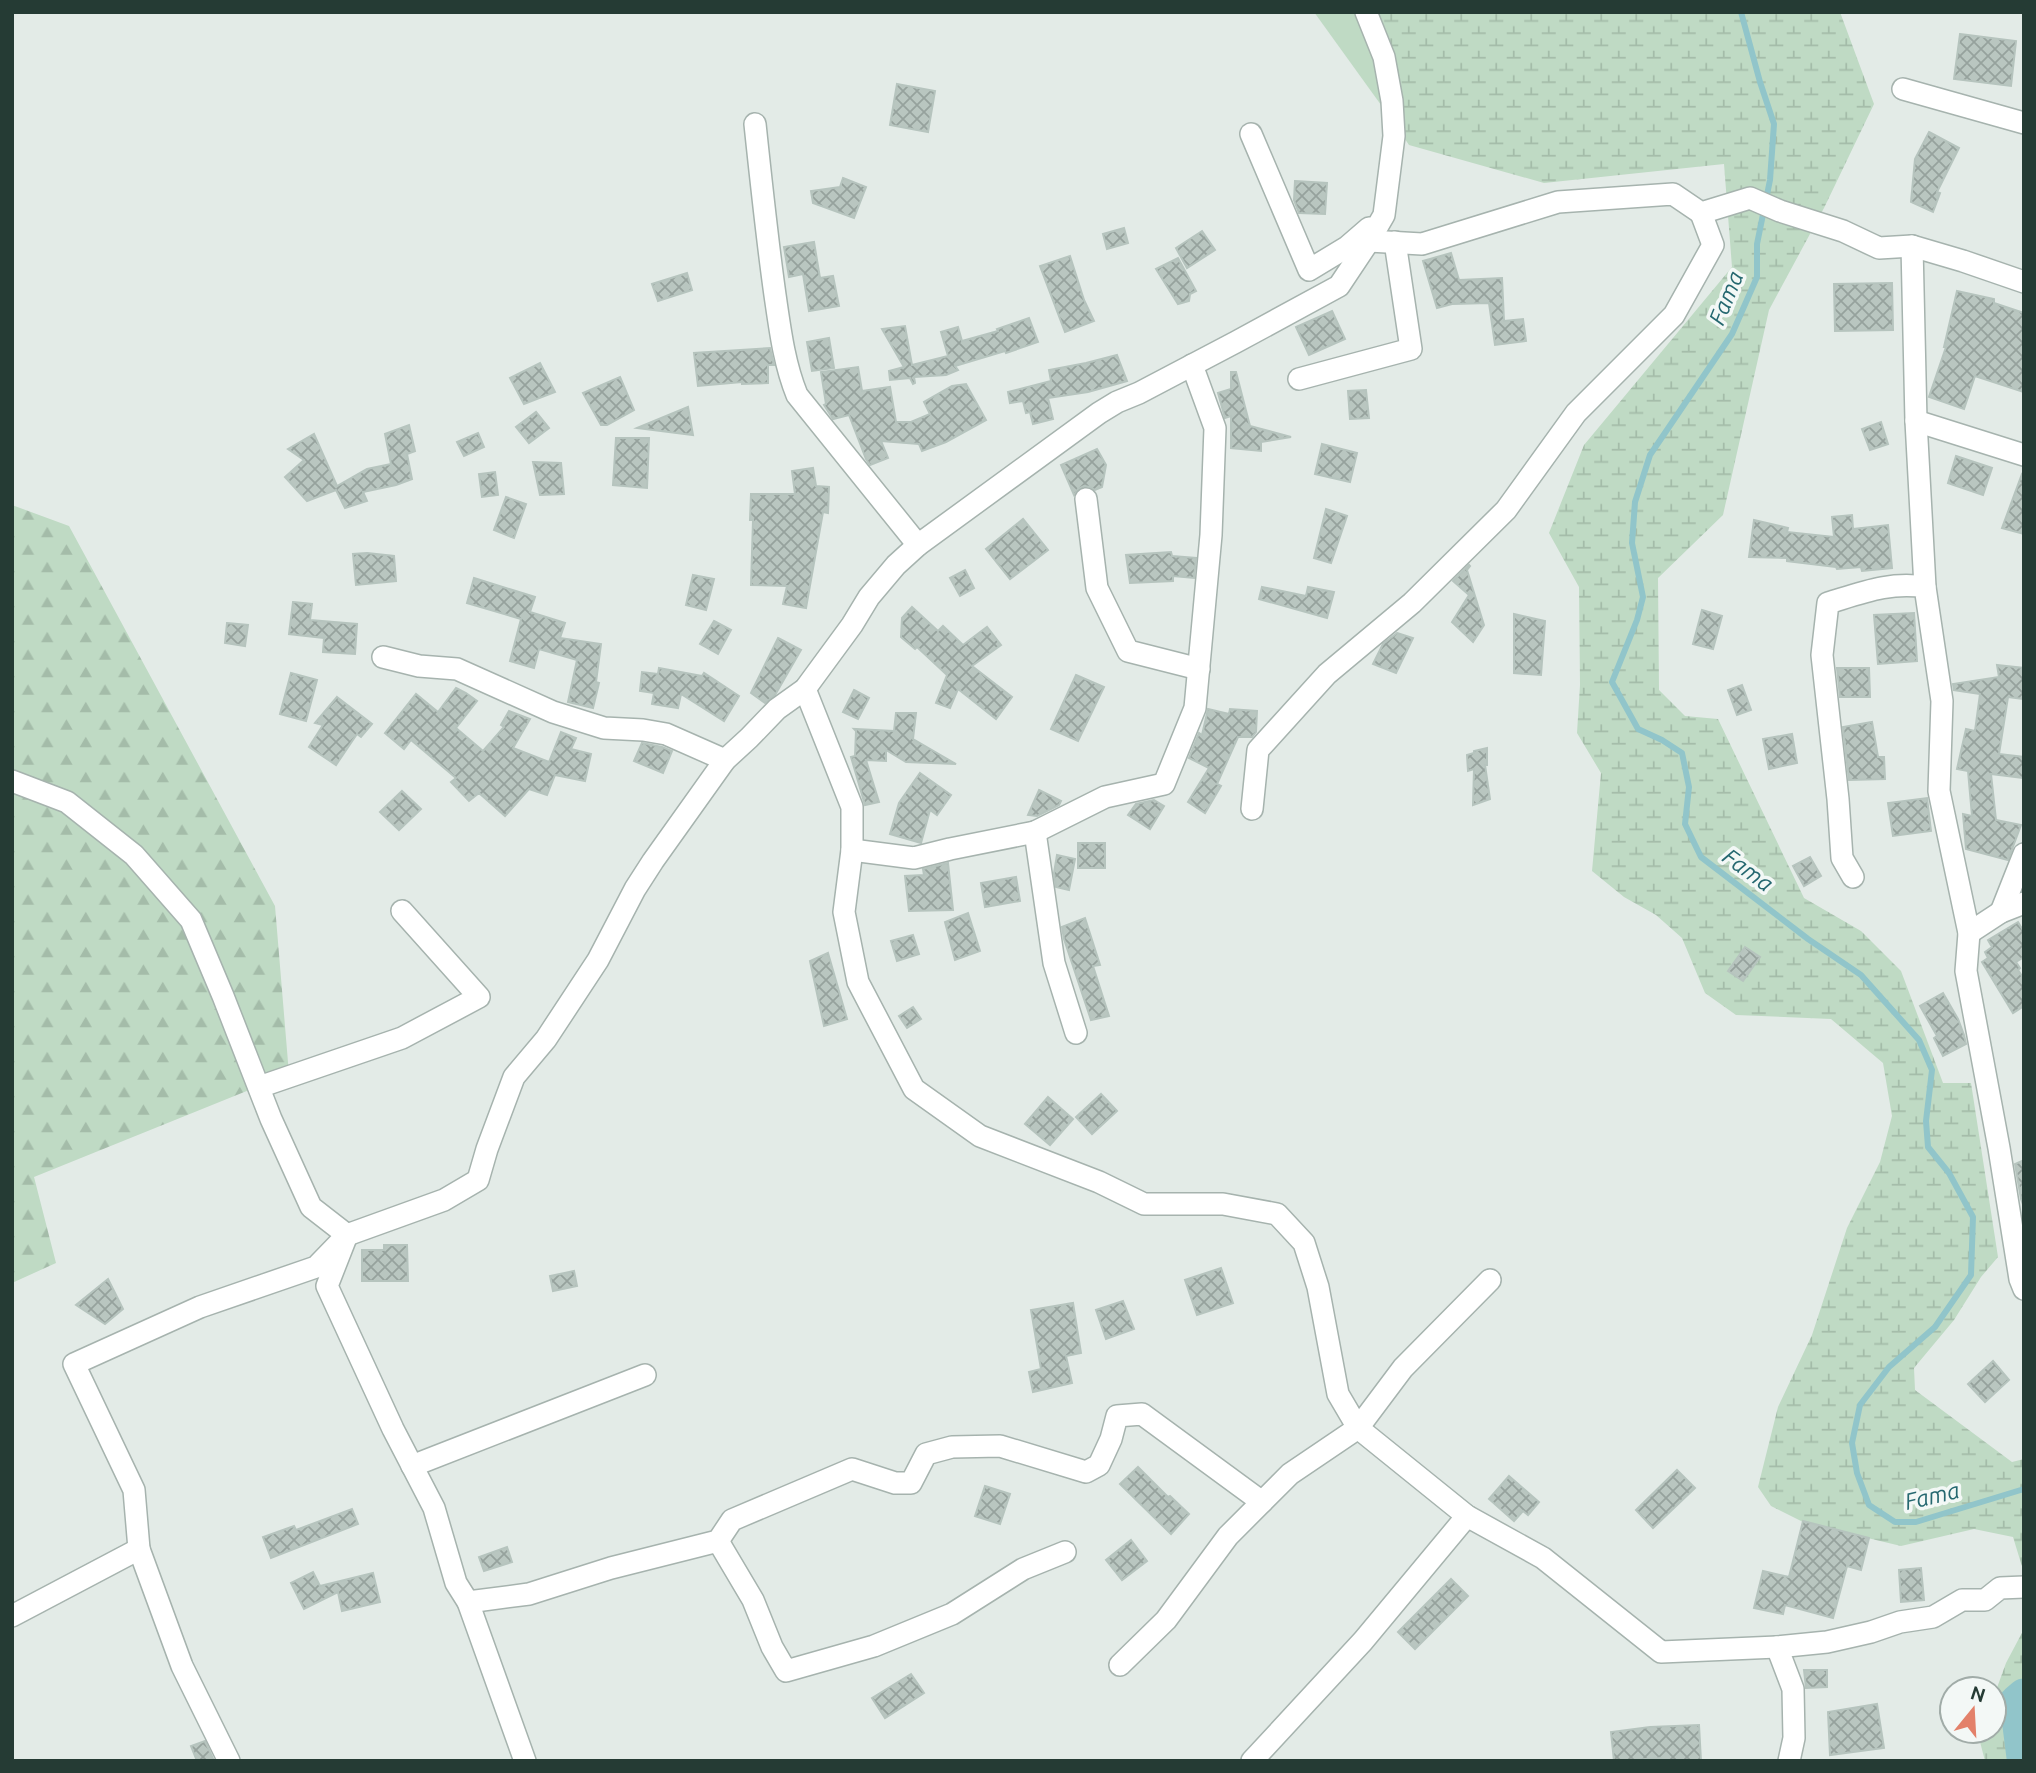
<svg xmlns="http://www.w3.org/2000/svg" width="2036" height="1773" font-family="Ubuntu,sans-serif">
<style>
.green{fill:#bfdac4}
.forest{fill:url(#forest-firs)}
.wetland{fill:url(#wetland-marsh)}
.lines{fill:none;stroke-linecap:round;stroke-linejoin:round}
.stream{stroke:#91c5ca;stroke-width:6}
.river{stroke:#91c5ca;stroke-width:35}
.building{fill:url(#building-cross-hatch);stroke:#b6c4be;stroke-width:2}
.street-casing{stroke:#a6b3ae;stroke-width:24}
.street{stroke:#fff;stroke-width:21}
.labels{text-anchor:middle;stroke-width:7;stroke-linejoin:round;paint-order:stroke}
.water-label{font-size:23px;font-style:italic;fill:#256870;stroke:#f3f8f6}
</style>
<defs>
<pattern id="forest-firs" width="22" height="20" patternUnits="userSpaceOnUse" patternTransform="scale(1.75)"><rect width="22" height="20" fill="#bfdac4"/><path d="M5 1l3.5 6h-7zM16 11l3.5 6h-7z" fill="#a4bca9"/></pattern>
<pattern id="wetland-marsh" width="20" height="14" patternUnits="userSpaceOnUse" patternTransform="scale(1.75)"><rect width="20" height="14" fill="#bfdac4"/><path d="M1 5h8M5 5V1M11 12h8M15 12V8" fill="none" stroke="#a4bca9"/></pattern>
<pattern id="building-cross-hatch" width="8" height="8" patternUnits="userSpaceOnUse" patternTransform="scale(1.75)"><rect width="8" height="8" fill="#b9c6c0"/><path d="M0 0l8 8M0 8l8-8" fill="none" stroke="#96a29d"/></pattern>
</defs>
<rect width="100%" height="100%" fill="#e3ebe7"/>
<path class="green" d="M1314 12H1366L1394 123Z"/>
<path class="forest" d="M12 505 69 526 275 906 289 1074 34 1177 56 1263 12 1283Z"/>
<g class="wetland">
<path d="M1366 12H1840L1874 104 1824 208 1769 310 1723 515 1658 578 1659 690 1685 716 1718 719 1804 898 1861 931 1901 971 1943 1083H1971L1998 1257 1981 1277 1954 1320 1914 1368 1915 1390 2012 1462 2024 1459V1573L2013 1537 1974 1529 1901 1546 1805 1523 1771 1506 1758 1487 1778 1407 1812 1335 1847 1228 1880 1162 1892 1116 1883 1063 1831 1019 1736 1015 1705 993 1682 938 1656 915 1624 897 1592 871 1601 773 1577 733 1580 685 1579 587 1549 533 1584 445 1732 267 1724 164 1544 183 1409 145 1394 123Z"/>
<path d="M2024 1629V1761H1985L1979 1738 1981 1731H1994V1696L2006 1663Z"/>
</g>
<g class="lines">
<path class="stream" d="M1741 12 1760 82 1774 124 1770 180 1757 244V277L1732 334 1650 455 1635 502 1632 543 1643 597 1637 620 1612 682 1638 729 1662 740 1682 753 1689 787 1685 824 1701 857 1808 939 1861 975 1919 1040 1932 1070 1926 1121 1928 1147 1949 1173 1973 1217 1971 1275 1935 1327 1889 1367 1860 1405 1852 1443 1857 1473 1869 1505 1895 1522H1916L2024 1489"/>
<path class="river" d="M2024 1696 2017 1702 2024 1757"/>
</g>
<g class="building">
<path d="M1960 34 2016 41 2011 86 1954 79Z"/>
<path d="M897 84 935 91 928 132 890 125Z"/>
<path d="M1929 132 1959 148 1937 192 1940 193 1933 212 1911 202 1915 159Z"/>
<path d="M843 178 866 187 854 218 813 203 811 191 840 187Z"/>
<path d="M1295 181 1327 183 1325 214 1299 213 1294 200Z"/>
<path d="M1124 228 1128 243 1107 249 1103 234Z"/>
<path d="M1202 231 1215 250 1187 268 1176 248Z"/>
<path d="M814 242 820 278 833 276 839 306 809 311 803 274 789 277 784 247Z"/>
<path d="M1451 253 1459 280 1502 278 1504 321 1523 319 1526 341 1495 345 1489 303 1452 304 1437 308 1423 261Z"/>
<path d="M1070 256 1084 300 1094 321 1065 332 1040 266Z"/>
<path d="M1178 258 1196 291 1190 294 1189 301 1178 304 1156 269Z"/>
<path d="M687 273 692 290 658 301 652 284Z"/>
<path d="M1892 283 1893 330 1835 331 1834 284Z"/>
<path d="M1957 291 1994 299V303L2024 313V392L1975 376 1964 409 1929 397 1946 347H1944Z"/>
<path d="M1332 311 1345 339 1309 355 1296 327Z"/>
<path d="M1029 318 1038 342 1006 353 1005 351 955 366 958 370 946 375 914 377 915 383 913 384 910 378 890 380 889 371 904 367 882 329 905 326 912 365 948 356 941 332 958 327 962 341 998 331 997 329Z"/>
<path d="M829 338 834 368 812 371 807 342Z"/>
<path d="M770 348 774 365H768V383L742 384V382L698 386 694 353Z"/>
<path d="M1117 355 1127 381 1088 392 1048 398 1053 419 1033 424 1030 412 1026 413 1023 401 1010 403 1008 392 1051 381 1049 370 1086 363Z"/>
<path d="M540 363 555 392 524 404 510 378Z"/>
<path d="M858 367 862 391 890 387 896 422H911L930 414 924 402 952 386 966 384 986 420 946 442 922 451 919 444 881 441 888 458 870 465 866 459 849 415 833 419 824 405 826 404 821 372Z"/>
<path d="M1231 372H1236L1250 426 1291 437 1261 442V451L1231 448V416L1225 418 1218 393 1231 389Z"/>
<path d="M620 377 634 410 607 425H601L583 393Z"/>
<path d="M1366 390 1369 418 1350 419 1348 391Z"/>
<path d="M688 407 693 435 637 428Z"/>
<path d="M536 412 549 428 529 443 516 427Z"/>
<path d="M1881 422 1888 444 1870 450 1862 429Z"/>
<path d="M409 425 415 451 407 454 412 479 396 485 363 492 367 501 345 508 336 490 307 501 285 477 304 460 288 449 314 434 337 486 367 469 391 464 385 434Z"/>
<path d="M478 433 484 447 464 456 457 442Z"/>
<path d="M616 438H649L647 488 613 485Z"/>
<path d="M1322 444 1357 453 1350 482 1315 474Z"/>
<path d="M1097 449 1106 465 1102 487 1095 490 1090 487 1084 486 1078 489 1074 495 1061 465Z"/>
<path d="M1956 456 1992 468 1983 495 1948 483Z"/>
<path d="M533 462 561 463 564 494 540 495Z"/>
<path d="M813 468 816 486 829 487 828 513 823 512 806 608 783 604 787 586 751 585 753 520H750L751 494H795L792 471Z"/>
<path d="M495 472 498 495 482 497 479 474Z"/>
<path d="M2022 474 2024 475V534L2002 528Z"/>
<path d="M506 497 526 504 514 538 494 530Z"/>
<path d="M1326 509 1347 516 1331 563 1314 558Z"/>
<path d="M1852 515 1853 529 1888 525 1892 568 1862 571 1861 567 1837 569 1836 567 1787 561V558L1749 557 1754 520 1788 528 1787 532 1834 537 1832 517Z"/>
<path d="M1023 519 1048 550 1010 579 986 549Z"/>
<path d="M1171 552 1172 556 1196 558 1194 578 1173 576V581L1130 583 1126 555Z"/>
<path d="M367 553 394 556 396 581 356 585 353 554Z"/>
<path d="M1469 565 1470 566 1467 570 1484 625 1473 642 1452 622 1469 595 1453 581Z"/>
<path d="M965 570 974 588 960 596 950 578Z"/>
<path d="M693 575 714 579 706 610 686 605Z"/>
<path d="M474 578 535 597 530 612 565 623 560 638 601 644 596 682 599 683 593 708 568 702 577 660 539 649 534 668 510 661 521 619 467 603Z"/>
<path d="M1262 587 1306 596 1308 587 1334 592 1327 618 1259 599Z"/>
<path d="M293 602 312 604 310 620 357 624 355 654 323 652 324 638 289 634Z"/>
<path d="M912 607 938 631 943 626 963 645 987 627 1001 645 972 666 1012 697 996 719 958 689 950 708 936 703 947 675 917 647 915 649 901 637 902 618Z"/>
<path d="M1702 610 1722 616 1713 649 1693 644Z"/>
<path d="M1914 613 1917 661 1878 664 1874 615Z"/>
<path d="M1514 614 1545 621 1541 675 1514 673Z"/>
<path d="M714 621 731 630 718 654 700 644Z"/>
<path d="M227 623 248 625 245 646 225 643Z"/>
<path d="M1397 633 1413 638 1396 673 1373 664 1383 644Z"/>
<path d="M778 638 801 650 775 695 765 703 751 693Z"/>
<path d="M1997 665 2024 668V699L2008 697 1999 754 2024 757V778L1991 774 1996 820 2021 825 2008 860 1966 849 1963 814 1972 816 1968 771 1957 769 1966 729 1975 731 1980 694 1954 690 1953 684 1999 677Z"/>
<path d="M659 668 702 676 704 673 739 696 724 721 681 694 678 708 652 704 654 693 640 691 642 672 658 674Z"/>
<path d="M1837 668H1869L1870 697H1840Z"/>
<path d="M291 673 317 680 306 721 280 714Z"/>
<path d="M1076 675 1104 687 1078 741 1051 729Z"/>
<path d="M1742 685 1751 710 1737 715 1728 690Z"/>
<path d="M456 688 466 693 477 701 456 728 483 751 504 727 501 725 509 711 530 719 513 748 549 762 561 732 576 738 571 749 591 754 585 781 555 775 547 795 529 789 505 816 479 793 469 801 451 782 456 778 411 740 404 749 385 733 416 694 438 712Z"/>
<path d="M854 690 869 698 858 719 843 712Z"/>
<path d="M337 697 372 724 361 737 357 734 336 765 309 747 323 725 315 723Z"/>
<path d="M1208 709 1229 714 1230 709 1257 711 1256 732 1252 737H1238L1217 784 1221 786 1205 813 1188 802 1209 768 1189 758 1199 733 1202 735Z"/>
<path d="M896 713H916L913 739 956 764 906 762 886 750V761L866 760 879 802 865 805 851 757 855 756 856 731 854 729 894 731Z"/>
<path d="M1872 722 1878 757H1884L1885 779 1849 780 1843 727Z"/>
<path d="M1792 734 1797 763 1769 769 1763 739Z"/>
<path d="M642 743 662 747 672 751 663 773 634 761Z"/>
<path d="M1487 748V765H1485L1490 799 1473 805 1474 769 1468 771 1467 755 1474 753V751Z"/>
<path d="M920 773 951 795 937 815 930 810 921 843 890 834 899 803Z"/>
<path d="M1039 790 1061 801 1059 805 1037 816 1028 815Z"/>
<path d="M402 791 421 809 399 830 380 812Z"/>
<path d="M1927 798 1931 831 1893 836 1888 803Z"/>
<path d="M1154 800 1164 806 1150 829 1128 815 1136 804Z"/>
<rect x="1078" y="843" width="27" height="25"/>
<path d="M1057 855 1075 859 1069 890 1056 887 1054 873Z"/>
<path d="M1810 857 1821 876 1804 886 1793 866Z"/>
<path d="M948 863 953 910 909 911 905 876 924 875 923 869Z"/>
<path d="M1016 877 1020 901 985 907 981 883Z"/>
<path d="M968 913 980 951 955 960 945 922Z"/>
<path d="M1085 918 1100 965 1093 966 1109 1016 1091 1020 1064 939 1062 927Z"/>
<path d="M2018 922 2024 932V957L2016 962 2020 968 2018 970 2024 979V1006L2013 1013 1982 962 1988 958 1985 952 1992 947 1988 940Z"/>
<path d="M913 935 919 954 897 961 891 941Z"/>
<path d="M1745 947 1760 957 1743 981 1728 971Z"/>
<path d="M828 953 847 1019 824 1026 810 961Z"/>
<path d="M1943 993 1958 1019 1964 1035 1966 1044 1943 1056 1934 1038 1937 1036 1920 1006Z"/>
<path d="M913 1007 921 1019 907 1028 899 1016Z"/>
<path d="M1101 1094 1117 1111 1092 1134 1076 1117Z"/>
<path d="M1048 1097 1073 1119 1050 1145 1025 1124Z"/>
<path d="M2024 1160V1207L2021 1199 2015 1164Z"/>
<path d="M384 1245H407L408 1281H362V1250H384Z"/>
<path d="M1221 1268 1233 1303 1197 1315 1185 1280Z"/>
<path d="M574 1271 577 1286 553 1291 550 1276Z"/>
<path d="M108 1279 123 1309 105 1324 76 1305Z"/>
<path d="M1123 1301 1134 1329 1106 1339 1096 1310Z"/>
<path d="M1073 1303 1081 1353 1066 1356 1072 1383 1033 1392 1029 1372 1041 1369 1031 1310Z"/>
<path d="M1993 1361 2009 1380 1985 1402 1968 1384Z"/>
<path d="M1138 1467 1168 1497 1170 1496 1189 1514 1171 1534 1120 1484Z"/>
<path d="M1677 1470 1695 1488 1653 1528 1636 1510Z"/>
<path d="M1509 1476 1539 1502 1528 1515 1523 1511 1514 1521 1489 1499Z"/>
<path d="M985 1486 1010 1494 1000 1524 975 1516Z"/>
<path d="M352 1509 358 1524 271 1558 263 1537 294 1526 296 1530Z"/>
<path d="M1803 1521 1869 1538 1861 1570 1847 1566 1833 1618 1785 1605 1783 1614 1754 1608 1763 1571 1789 1577Z"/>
<path d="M1131 1540 1147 1561 1122 1580 1106 1560Z"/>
<path d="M507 1547 512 1562 484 1571 479 1557Z"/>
<path d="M1921 1568 1924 1600 1901 1602 1899 1570Z"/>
<path d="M313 1572 320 1586 373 1573 380 1602 342 1611 338 1592 304 1609 291 1583Z"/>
<path d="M1451 1579 1468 1596 1415 1649 1398 1632Z"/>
<path d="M1804 1670H1827V1687L1806 1688Z"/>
<path d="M911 1674 924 1693 885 1718 872 1698Z"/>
<path d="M1877 1704 1884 1748 1830 1755 1828 1712Z"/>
<path d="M1699 1725 1701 1761H1661V1758L1614 1761 1611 1732 1650 1727Z"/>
<path d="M205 1741 214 1761H197L191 1746Z"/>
</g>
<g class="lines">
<g class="street-casing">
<g id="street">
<path d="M1903 89 2024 123"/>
<path d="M755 124C761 181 767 238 775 295 780 329 784 363 797 395L918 545"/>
<path d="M1251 134 1309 270 1347 247 1369 228"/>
<path d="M1369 241 1422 244 1558 202 1673 194 1701 213 1750 198 1780 211 1843 231 1879 248 1912 246 1963 261 2024 282"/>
<path d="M1912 246 1916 421 1925 587"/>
<path d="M1299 379 1411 349 1395 242"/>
<path d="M1916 421 2024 455"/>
<path d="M1086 499 1097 588 1128 651 1199 669"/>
<path d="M383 657 419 666 457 669 553 712 604 728 643 730 666 734 725 760"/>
<path d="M805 689 852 807V850L844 912 858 982 914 1089 980 1136 1099 1182 1144 1204H1223L1277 1214 1304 1243 1318 1287 1338 1394 1358 1428 1467 1516 1543 1558 1661 1652 1777 1647"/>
<path d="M12 781 67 802 134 855 191 920 223 996 271 1119 311 1207 347 1235 327 1286 393 1429 434 1508 456 1583 468 1602 525 1761"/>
<path d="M1252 809 1258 750 1327 674 1412 603 1506 510 1576 413 1674 315 1713 245 1701 213"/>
<path d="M1035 832 1054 963 1076 1033"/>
<path d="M852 850 914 858 950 849 1035 832 1105 797 1164 784 1195 708 1211 535 1215 428 1192 365"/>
<path d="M1853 877 1842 858 1838 799 1822 655 1828 603C1861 593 1891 581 1925 587L1942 701 1939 791 1969 933 1966 971 1999 1148 2020 1279 2024 1289"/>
<path d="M2001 912 2024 854"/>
<path d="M1969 933 2001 912 2024 903"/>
<path d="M259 1087 402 1038 479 997 402 911"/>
<path d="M412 1466 645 1375"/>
<path d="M718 1541 753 1600 772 1647 786 1671 874 1646 952 1614 1023 1569 1065 1552"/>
<path d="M139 1549 182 1666 229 1761"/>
<path d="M468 1602 529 1594 611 1568 718 1541 732 1520 852 1469 895 1483H911L926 1454 952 1447 1000 1446 1086 1472 1099 1465 1111 1439 1117 1416 1142 1414 1262 1502"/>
<path d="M12 1616 139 1549 134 1490 74 1364 200 1307 316 1267 347 1235 444 1200 478 1180 487 1149 514 1077 546 1039 598 960 635 889 653 861 725 760 749 738 777 709 805 689 852 625 869 597 896 565 918 545 1099 413 1117 402 1139 393 1236 342 1339 286 1369 241 1384 215 1394 136 1392 101 1384 57 1366 12"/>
<path d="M1120 1665 1166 1620 1228 1536 1290 1474 1358 1428 1403 1368 1490 1280"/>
<path d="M1252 1761 1363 1641 1467 1516"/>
<path d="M1789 1761 1794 1738 1793 1689 1777 1647 1827 1642 1871 1632 1900 1622 1933 1617 1962 1600H1985L2000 1588 2024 1587"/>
</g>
</g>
<use href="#street" class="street"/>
</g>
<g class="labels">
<g class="water-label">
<text transform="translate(1726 298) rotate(-68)" y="8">Fama</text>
<text transform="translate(1748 870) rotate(36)" y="8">Fama</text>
<text transform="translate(1932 1496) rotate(-13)" y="8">Fama</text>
</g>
</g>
<rect width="2036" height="1773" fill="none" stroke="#253b34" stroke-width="28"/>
<g transform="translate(1973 1710) rotate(18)"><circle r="33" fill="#f3f8f6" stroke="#a1aca8" stroke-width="2"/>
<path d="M0-5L12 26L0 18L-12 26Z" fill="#e3816a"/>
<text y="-10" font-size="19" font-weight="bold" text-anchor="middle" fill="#253b34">N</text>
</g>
</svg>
